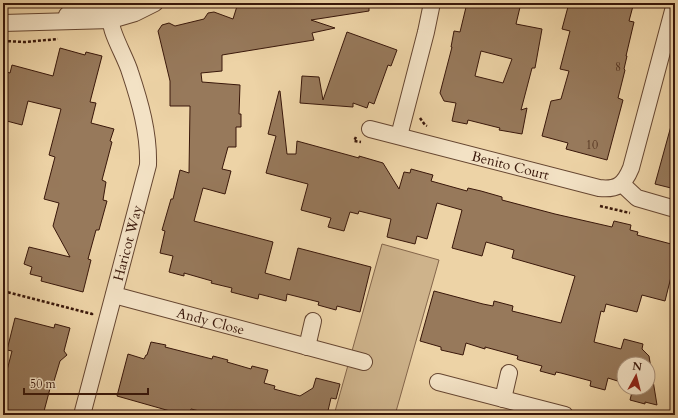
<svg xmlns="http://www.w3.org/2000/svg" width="678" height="418" font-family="Cardo,serif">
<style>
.green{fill:#ceb38b;stroke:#84654a}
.building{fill:#97795b;stroke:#39170a;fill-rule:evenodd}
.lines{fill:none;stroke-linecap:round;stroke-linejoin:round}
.street-casing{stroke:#664631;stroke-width:18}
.path{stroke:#39170a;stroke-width:2.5;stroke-dasharray:3 2;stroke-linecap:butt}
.street{stroke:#f3e2c5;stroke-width:16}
.labels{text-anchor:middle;stroke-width:3;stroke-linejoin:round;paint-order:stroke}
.number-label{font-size:12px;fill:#50301e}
.street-label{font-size:14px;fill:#39170a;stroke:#f3e2c5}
</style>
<rect width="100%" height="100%" fill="#edd3a6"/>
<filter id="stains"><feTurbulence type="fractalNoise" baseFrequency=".005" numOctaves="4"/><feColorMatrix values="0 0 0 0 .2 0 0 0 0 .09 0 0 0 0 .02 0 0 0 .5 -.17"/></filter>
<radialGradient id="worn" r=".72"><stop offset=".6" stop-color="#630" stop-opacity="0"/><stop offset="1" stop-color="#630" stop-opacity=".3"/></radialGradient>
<path class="green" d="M382 244 439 260 395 415H334Z"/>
<g class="building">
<path d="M238 3H369V11L311 20 335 28 312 33 314 40 222 55V71L201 73 202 82 240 85 239 114H241V127H236V147H228L222 169 231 171 225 194 203 188 194 221 273 242 265 273 290 280 298 248 371 267 360 312 337 306 336 310 318 305 319 302 287 294 286 301 259 294 258 299 231 292 232 288 211 283 212 281 184 273V276L169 272 173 256 160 253 165 231 162 230 171 199H173L180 170 189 173 190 106H170V81L158 31 162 25 169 23 175 26 204 19 208 13 214 12 233 19Z"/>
<path d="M467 3H521L516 24 542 29 535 68H532L521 110 527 108 522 134 499 130 500 128 468 120 467 124 452 121 456 103 444 101 440 93 452 47H451L454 31 460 32ZM481 51 512 59 503 83 475 76Z"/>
<path d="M569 3H622L633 6 629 21 634 22 626 56H627L624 69 625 70 618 98 623 100 607 160 566 149 568 143 542 136 551 101 561 99 569 71 560 69 570 31 562 29Z"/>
<path d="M347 32 397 50 391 66 388 65 374 104 369 102 367 108 353 103V107L300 103 302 76 319 77 323 100Z"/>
<path d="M60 48 85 55 86 52 102 56 90 102 96 103 91 123 114 129 110 141 112 142 102 180 106 182 103 200 107 201 99 230H96L88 259 91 260 83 292 41 281 42 277 30 274 32 267 24 264 29 247 70 257 53 226 59 203 44 199 55 157 49 155 61 109 28 101 22 125 3 120V71L10 73 12 65 53 76Z"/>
<path d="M279 91H280L287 154H296L297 141 359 158V156L383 163 399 189 404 172 410 173 411 169 433 175 431 181 467 191 468 188 481 191 502 197V200L555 214 612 227 614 221 631 225 630 230 638 232 637 235 675 245V261L665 301 642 295 637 312 606 304 604 312 601 311 594 342 621 349 624 339 643 344 642 349 649 356 657 405 645 402V404L630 400 633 388H648V364H624V383L608 378 605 390 590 386 591 381 561 373 556 372 555 375 540 371 542 366 519 360 517 359 518 356 485 347V349L466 343 463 355 441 350V347L420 341 434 291 483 304 493 306 494 301 513 306 512 311 561 323 575 276 512 258 514 250 486 242 482 256 452 248 462 210 437 203 427 239 417 236 415 244 387 237 391 219 359 211 358 214 350 212 344 231 328 227 331 218 301 210 308 184 266 173 276 136 268 134Z"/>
<path d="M671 126H675V189L655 184Z"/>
<path d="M15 318 54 328 55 324 70 328 64 351 67 355 60 361 54 381H52L43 415H3V386L12 351 7 350Z"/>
<path d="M151 342 166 345 165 347 212 359 213 356 228 360 227 362 251 369 252 366 268 370 264 383 275 386 274 389 300 396 313 388 316 378 340 384 336 399 331 398 327 415H216L191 409 189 415H184L117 396 128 354 144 359 146 355H147Z"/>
</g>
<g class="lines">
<g class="street-casing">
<g id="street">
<path d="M67 15 90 9 100 10 114 8 128 3"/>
<path d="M3 23 111 20 135 13 155 3"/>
<path id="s1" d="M370 129 599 188C617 190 624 185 631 168L675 3"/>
<path d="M399 136 426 32 432 3"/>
<path d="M622 184 637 198 675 209"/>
<path id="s2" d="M114 295 364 362"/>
<path d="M307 347 313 321"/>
<path d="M438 382 565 415"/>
<path d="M503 399 509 373"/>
<path id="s3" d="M82 415 148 165C149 133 140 102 130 72 126 58 110 32 111 20 111 16 113 11 114 8"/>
</g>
</g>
<g class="path">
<path d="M33 3H41"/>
<path d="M3 41 25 42 58 39"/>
<path d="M420 118 425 125 427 126"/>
<path d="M356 137 354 141 361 142"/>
<path d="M600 206 630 213"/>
<path d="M3 291 92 314 93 313"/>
</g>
<use href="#street" class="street"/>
</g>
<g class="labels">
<g class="number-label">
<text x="618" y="71">8</text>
<text x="592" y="149">10</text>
</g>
<g class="street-label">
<text dy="5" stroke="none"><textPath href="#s1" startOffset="145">Benito Court</textPath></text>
<text dy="5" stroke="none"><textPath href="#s3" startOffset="178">Haricot Way</textPath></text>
<text dy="5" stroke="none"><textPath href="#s2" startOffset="100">Andy Close</textPath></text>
</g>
</g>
<rect width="678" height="418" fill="none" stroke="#edd3a6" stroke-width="16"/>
<rect x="4" y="4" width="670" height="410" fill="none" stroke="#39170a" stroke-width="2"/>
<rect x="8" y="8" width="662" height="402" fill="none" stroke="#39170a"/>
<g transform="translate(636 376) rotate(7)"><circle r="19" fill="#f3e2c5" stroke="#a9917a"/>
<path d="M0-3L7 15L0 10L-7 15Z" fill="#8f2418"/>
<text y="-6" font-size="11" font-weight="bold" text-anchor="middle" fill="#39170a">N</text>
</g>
<path d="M24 388v6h124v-6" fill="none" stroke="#39170a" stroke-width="2"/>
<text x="30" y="388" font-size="12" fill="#39170a" stroke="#f3e2c5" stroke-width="3" paint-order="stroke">50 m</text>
<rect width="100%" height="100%" filter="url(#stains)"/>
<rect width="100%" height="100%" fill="url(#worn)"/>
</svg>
